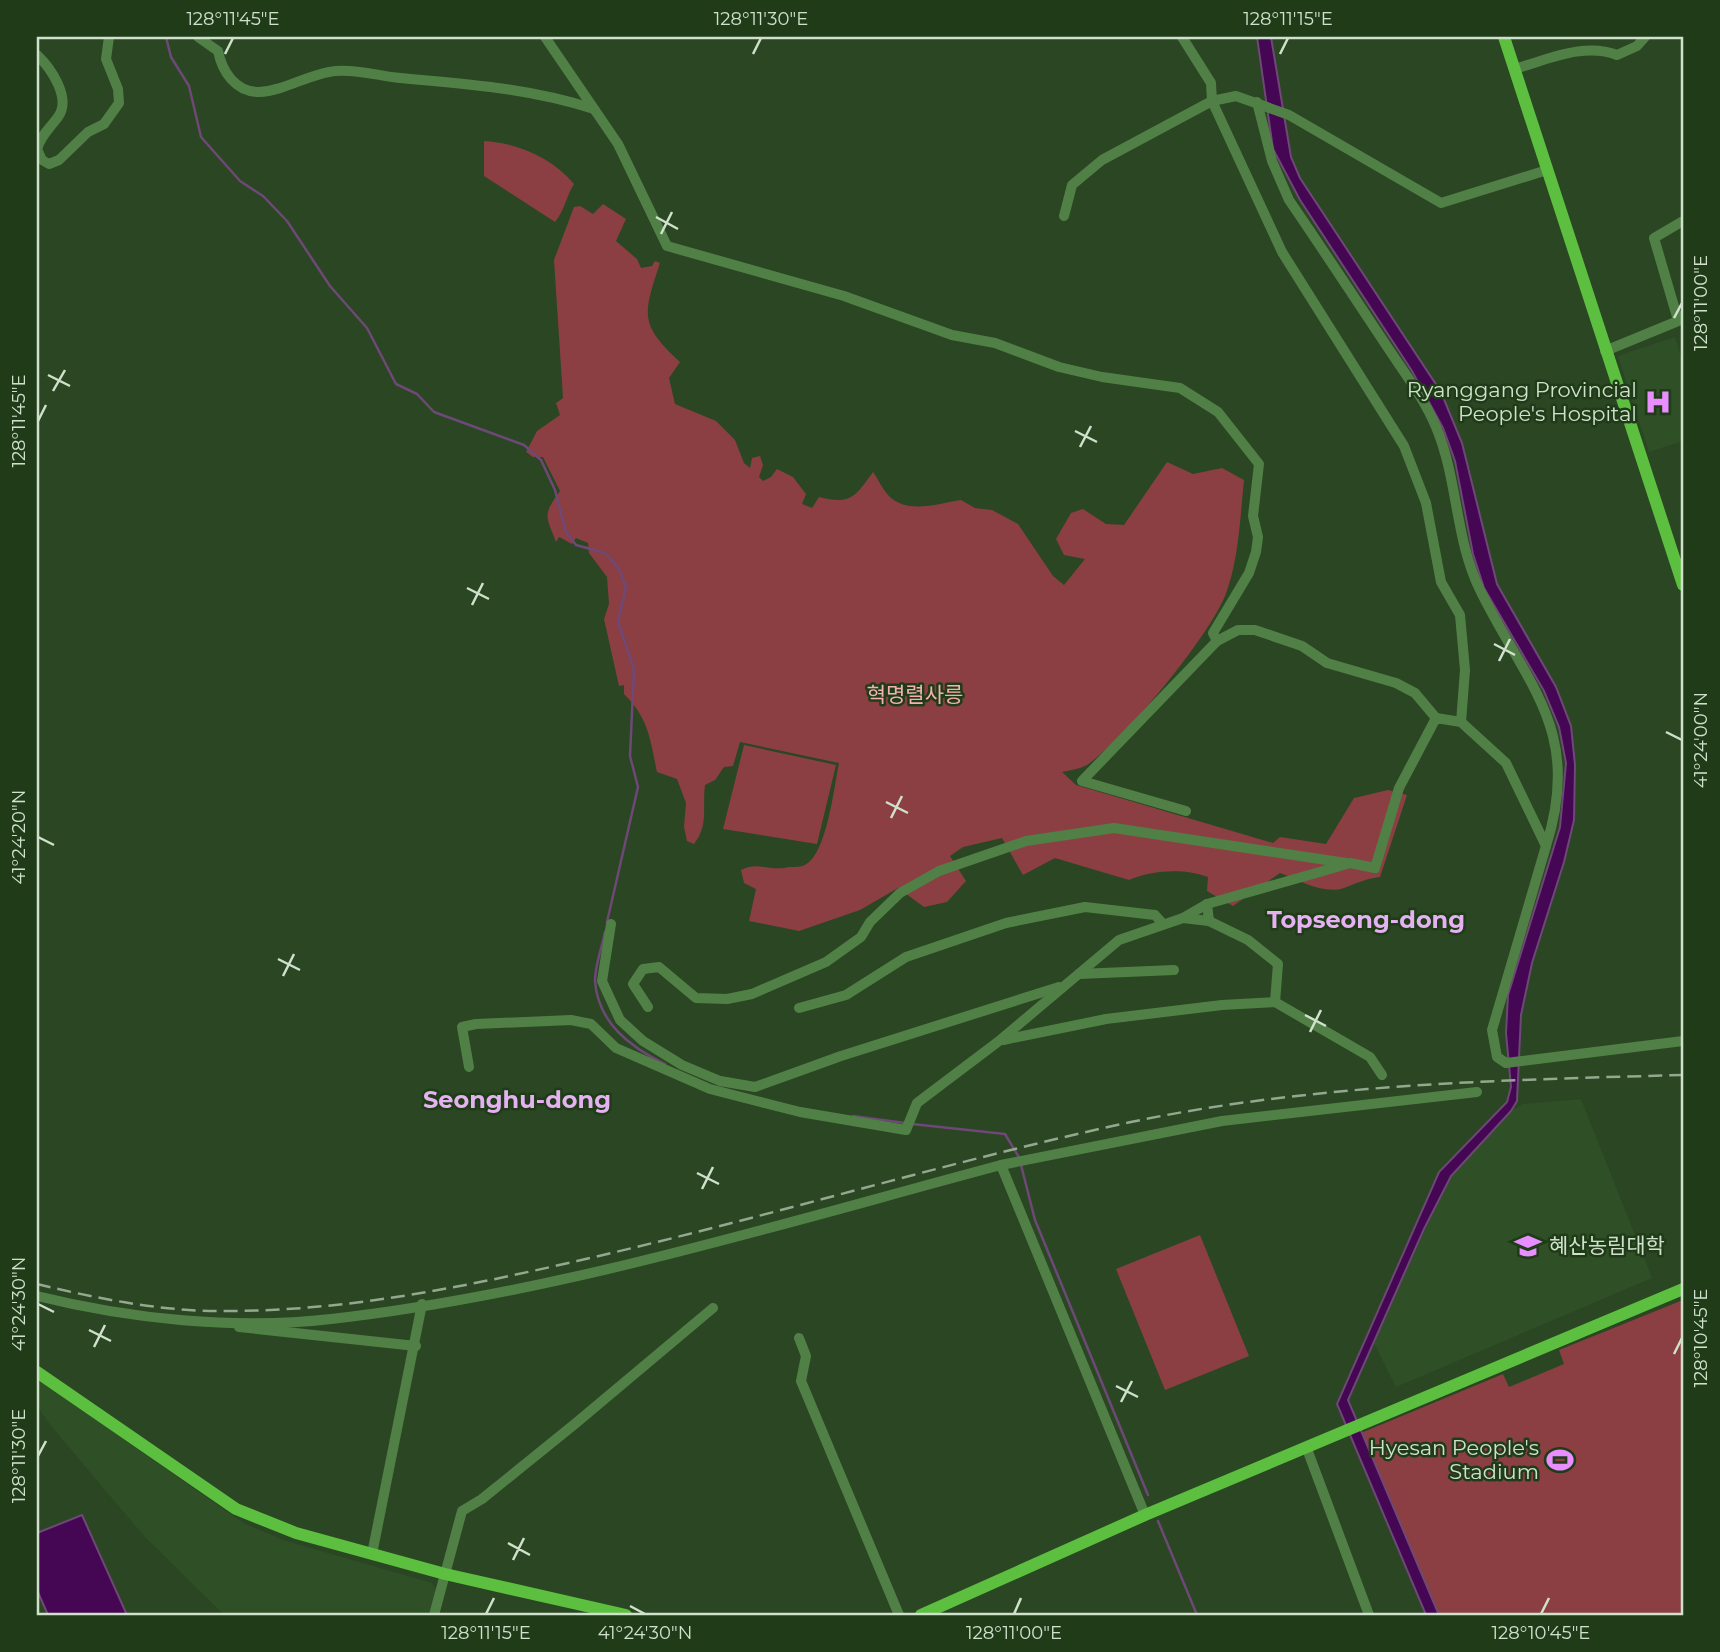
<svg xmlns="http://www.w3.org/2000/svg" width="1720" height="1652" font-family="Montserrat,'Noto Sans KR',sans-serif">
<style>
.built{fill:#2f5026}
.green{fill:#8b3f42}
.water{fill:#450753;stroke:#6e4877;stroke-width:2}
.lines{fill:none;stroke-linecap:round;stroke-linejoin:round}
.stream{stroke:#6e4877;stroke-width:2.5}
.minor{stroke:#518046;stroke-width:10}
.major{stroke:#5cbf3f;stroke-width:12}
.rail{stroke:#93a88e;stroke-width:2.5;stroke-dasharray:14 7;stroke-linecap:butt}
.ticks{fill:none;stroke:#cfe0cb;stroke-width:2.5}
.labels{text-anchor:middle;stroke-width:5;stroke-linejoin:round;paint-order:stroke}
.poi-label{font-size:21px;fill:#cfe0cb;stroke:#1f3b18;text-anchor:end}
.park-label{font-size:21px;fill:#f2b1b0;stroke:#1f3b18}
.quarter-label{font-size:24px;font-weight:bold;fill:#e4b2f0;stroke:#1f3b18}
.neatline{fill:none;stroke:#cfe0cb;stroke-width:2.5}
.ticks-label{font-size:18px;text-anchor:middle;fill:#cfe0cb}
</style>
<rect width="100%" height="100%" fill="#2a4623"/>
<g class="built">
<path d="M1675 337 1683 362V441L1649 452 1618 356Z"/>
<path d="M1581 1099 1652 1278 1396 1387 1373 1341 1451 1176 1511 1111 1523 1104Z"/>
<path d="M37 1379 245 1524 286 1541 432 1583 436 1590 429 1615H224L144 1536 51 1426 37 1406Z"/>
</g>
<g class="green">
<path d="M484 141C518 143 552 158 574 184 566 197 565 209 555 222L484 176Z"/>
<path d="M603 204 626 219 616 241 637 259 641 268 652 266 655 261 660 263C643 315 639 324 680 362L669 378 675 404 716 421 735 440 744 463 750 468 752 458 760 456 763 465 759 477 763 481 771 477 777 469 793 477 806 494 802 504 812 508 819 497C851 505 855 497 873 472 878 479 883 490 889 496 908 515 939 503 961 500L975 508 992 510 1018 524 1053 576 1064 585 1085 559 1064 555 1056 539 1071 513 1083 509 1106 524 1124 525 1167 462 1193 474 1222 468 1244 480C1240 518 1239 560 1225 596 1207 639 1126 738 1087 765 1080 769 1070 770 1062 772L1076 785 1273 843 1280 837 1326 844 1354 798 1388 790 1407 795 1380 877C1365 879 1357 883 1344 888 1324 895 1298 880 1280 873L1233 906 1207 891 1208 877C1185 868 1152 870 1129 880L1055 858 1023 875 1002 838 963 847 950 856 966 881 947 902 924 907 898 888 860 910 799 931 749 921 756 889 744 883 741 870C756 862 768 870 784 868 790 866 799 868 805 865 827 854 834 787 839 763L740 742 733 766 724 767 715 780 705 785C702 808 709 825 694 844L687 841 684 827 686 803 677 779 657 772C650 739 649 719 624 694V685L619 686 604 619 609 604 607 577 589 553 588 543 576 538 572 544 559 537 556 542C546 515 542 516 560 491L543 457H533L526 452 537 431 560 415 556 403 563 398 554 260 574 207 580 206 593 214Z"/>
<path d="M744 745 836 765 817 844 723 829Z"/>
<path d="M1200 1235 1249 1356 1165 1390 1116 1269Z"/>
<path d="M1683 1300V1615H1439L1361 1433 1503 1374 1509 1387 1564 1364 1559 1350Z"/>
</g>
<g class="water">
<path d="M1257 37H1271L1291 157 1300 178 1441 392 1462 443 1497 584 1556 687 1571 726 1575 765 1574 820 1564 862 1532 963 1521 1015 1517 1101 1511 1111 1451 1176 1424 1229 1348 1400 1439 1615H1426L1337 1404 1439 1172 1507 1102 1511 1087 1506 1033 1508 995 1560 827 1566 763 1559 727 1544 691 1484 588 1473 554 1455 461 1443 428 1412 371 1300 200 1273 149Z"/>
<path d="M82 1515 127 1615H48L37 1590V1533Z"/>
</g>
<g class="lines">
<g class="stream">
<path d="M166 37 171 57 189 86 201 137 240 181 263 196 287 221 330 286 367 328 396 384 417 394 434 412 524 445 541 460 555 490 566 532 576 545 605 553 618 567 626 587 618 622 634 669 630 756 638 787 607 922"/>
<path d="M605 932C602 947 595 966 595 981 598 1023 630 1047 665 1064"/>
<path d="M853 1116 905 1123"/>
<path d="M912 1124 1005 1134 1020 1159"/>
<path d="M1021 1165 1035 1220 1148 1495"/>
<path d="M1158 1521 1197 1615"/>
</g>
<g class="minor">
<path d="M198 37 218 51C222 71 235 92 259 92 285 91 310 73 336 71 357 69 379 76 400 78 466 84 530 88 594 109"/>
<path d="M545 37 618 144 667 246 844 296 952 335 995 343 1059 367 1102 377 1180 388 1218 412 1259 464 1253 516 1258 537 1256 552 1249 573 1213 633 1217 641"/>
<path d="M1182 37 1211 83 1212 101 1282 252 1404 446 1426 503 1441 582 1460 615 1465 670 1461 722"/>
<path d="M37 55C50 67 72 98 58 117 50 128 41 135 37 149"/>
<path d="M1514 69C1547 60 1584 42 1617 55L1637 46 1645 37"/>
<path d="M1257 102 1272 161 1289 200C1322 248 1354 297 1386 345 1403 371 1424 398 1436 427 1458 479 1455 540 1480 590 1527 686 1583 730 1546 846"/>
<path d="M37 149 42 160 49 164 59 160 88 132 104 124 119 103 118 89 106 59 109 37"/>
<path d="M1064 216 1072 185 1102 160 1212 101 1236 96 1289 115 1441 203 1547 170"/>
<path d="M1678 320 1654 238 1683 221"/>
<path d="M1605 351 1683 319"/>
<path d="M1186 811 1082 781 1217 641 1238 630H1255L1302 646 1327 663 1396 683 1415 693 1436 718"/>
<path d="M1183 918 1209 921 1207 904"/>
<path d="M1209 921 1248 940 1278 964 1275 1002"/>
<path d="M611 924 602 981 620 1020 643 1041 682 1065 720 1081 755 1087 841 1056 1059 987"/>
<path d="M1079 974 1174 970"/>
<path d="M648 1007 633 984 643 969 659 967 696 998 727 999 752 994 826 962 861 937 870 922 900 893 939 871 1026 841 1114 828 1346 863"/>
<path d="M799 1008 846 995 906 957 1006 923 1085 907 1155 915 1163 924"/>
<path d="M1003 1040 1106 1019 1222 1005 1275 1002 1370 1057 1382 1075"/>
<path d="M469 1067 462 1027 476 1024 571 1020 591 1024 616 1048 710 1089 800 1112 906 1130 917 1103 999 1041 1119 940 1183 918 1207 904 1323 871 1350 863 1375 868 1399 788 1436 718 1461 722 1506 763 1546 846 1492 1030 1497 1057 1506 1063 1683 1041"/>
<path d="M1001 1165 1222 1121 1477 1092"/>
<path d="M37 1296C130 1319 235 1330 331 1319 555 1294 783 1223 1001 1165L1145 1515"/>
<path d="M239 1327 416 1346"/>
<path d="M799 1338 806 1356 801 1381 899 1615"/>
<path d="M1307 1449 1369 1615"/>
<path d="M372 1554 422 1304"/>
<path d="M434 1615 462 1511 482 1499 576 1423 713 1308"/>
</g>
<g class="major">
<path d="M1504 37 1683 585"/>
<path d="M37 1372 236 1509 296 1533 445 1574 626 1615"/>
<path d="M921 1615 1145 1515 1683 1289"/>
</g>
<path class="rail" d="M37 1284C95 1298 159 1311 219 1311 341 1312 459 1288 577 1261 762 1219 945 1162 1131 1122 1313 1084 1498 1080 1683 1075"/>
</g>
<path class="ticks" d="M225 54 233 38M753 54 761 38M1280 54 1288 38M656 217 678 229M661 234 672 212M1674 318 1682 303M48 375 70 386M53 391 65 370M38 421 46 405M1075 431 1097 442M1080 447 1091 426M467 588 489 599M472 605 483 583M1494 644 1515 655M1499 661 1510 639M1666 732 1682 740M886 802 908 813M891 818 902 796M38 837 54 845M278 959 300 970M283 976 294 954M1305 1015 1326 1026M1310 1032 1321 1010M697 1173 719 1184M702 1189 713 1167M38 1304 54 1312M89 1330 111 1341M94 1347 105 1325M1674 1354 1682 1338M1116 1386 1138 1397M1121 1402 1132 1381M38 1456 46 1441M508 1543 530 1555M513 1560 524 1538M630 1606 645 1614M486 1614 494 1598M1014 1614 1021 1598M1541 1614 1549 1598"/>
<defs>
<g id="hospital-bare" transform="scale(2.1)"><path d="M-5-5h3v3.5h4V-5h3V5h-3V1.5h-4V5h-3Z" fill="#e88eff" stroke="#1f3b18" stroke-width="2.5" paint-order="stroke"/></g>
<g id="university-bare" transform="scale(2.1)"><path d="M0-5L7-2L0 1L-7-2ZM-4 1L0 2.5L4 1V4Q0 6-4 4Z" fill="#e88eff" stroke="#1f3b18" stroke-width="2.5" paint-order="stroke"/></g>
<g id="stadium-bare" transform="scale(2.1)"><path d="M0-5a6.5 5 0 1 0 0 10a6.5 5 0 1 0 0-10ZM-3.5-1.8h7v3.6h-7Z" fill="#e88eff" stroke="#1f3b18" stroke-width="2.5" paint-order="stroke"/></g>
</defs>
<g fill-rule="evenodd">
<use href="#hospital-bare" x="1658" y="402"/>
<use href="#university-bare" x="1528" y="1246"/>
<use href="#stadium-bare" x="1560" y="1460"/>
</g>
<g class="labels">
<g class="poi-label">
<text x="1637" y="397">Ryanggang Provincial<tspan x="1637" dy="24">People's Hospital</tspan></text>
<text x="1549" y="1253" text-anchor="start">혜산농림대학</text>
<text x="1539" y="1455">Hyesan People's<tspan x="1539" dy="24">Stadium</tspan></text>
</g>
<g class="park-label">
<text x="915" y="702">혁명렬사릉</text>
</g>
<g class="quarter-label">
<text x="1366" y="928">Topseong-dong</text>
<text x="517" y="1108">Seonghu-dong</text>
</g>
</g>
<rect width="1720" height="1652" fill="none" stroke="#1f3b18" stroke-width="77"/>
<rect x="38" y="38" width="1644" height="1576" class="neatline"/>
<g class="ticks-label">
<text x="233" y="25">128°11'45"E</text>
<text x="761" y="25">128°11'30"E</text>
<text x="1288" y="25">128°11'15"E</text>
<text transform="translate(1701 303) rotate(-90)" y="6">128°11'00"E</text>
<text transform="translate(19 421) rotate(-90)" y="6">128°11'45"E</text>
<text transform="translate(1701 740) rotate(-90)" y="6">41°24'00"N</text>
<text transform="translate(19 837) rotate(-90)" y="6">41°24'20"N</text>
<text transform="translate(19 1304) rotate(-90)" y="6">41°24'30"N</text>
<text transform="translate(1701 1338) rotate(-90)" y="6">128°10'45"E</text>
<text transform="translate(19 1456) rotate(-90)" y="6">128°11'30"E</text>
<text x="486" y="1639">128°11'15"E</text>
<text x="645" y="1639">41°24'30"N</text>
<text x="1014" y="1639">128°11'00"E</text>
<text x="1541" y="1639">128°10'45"E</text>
</g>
</svg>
